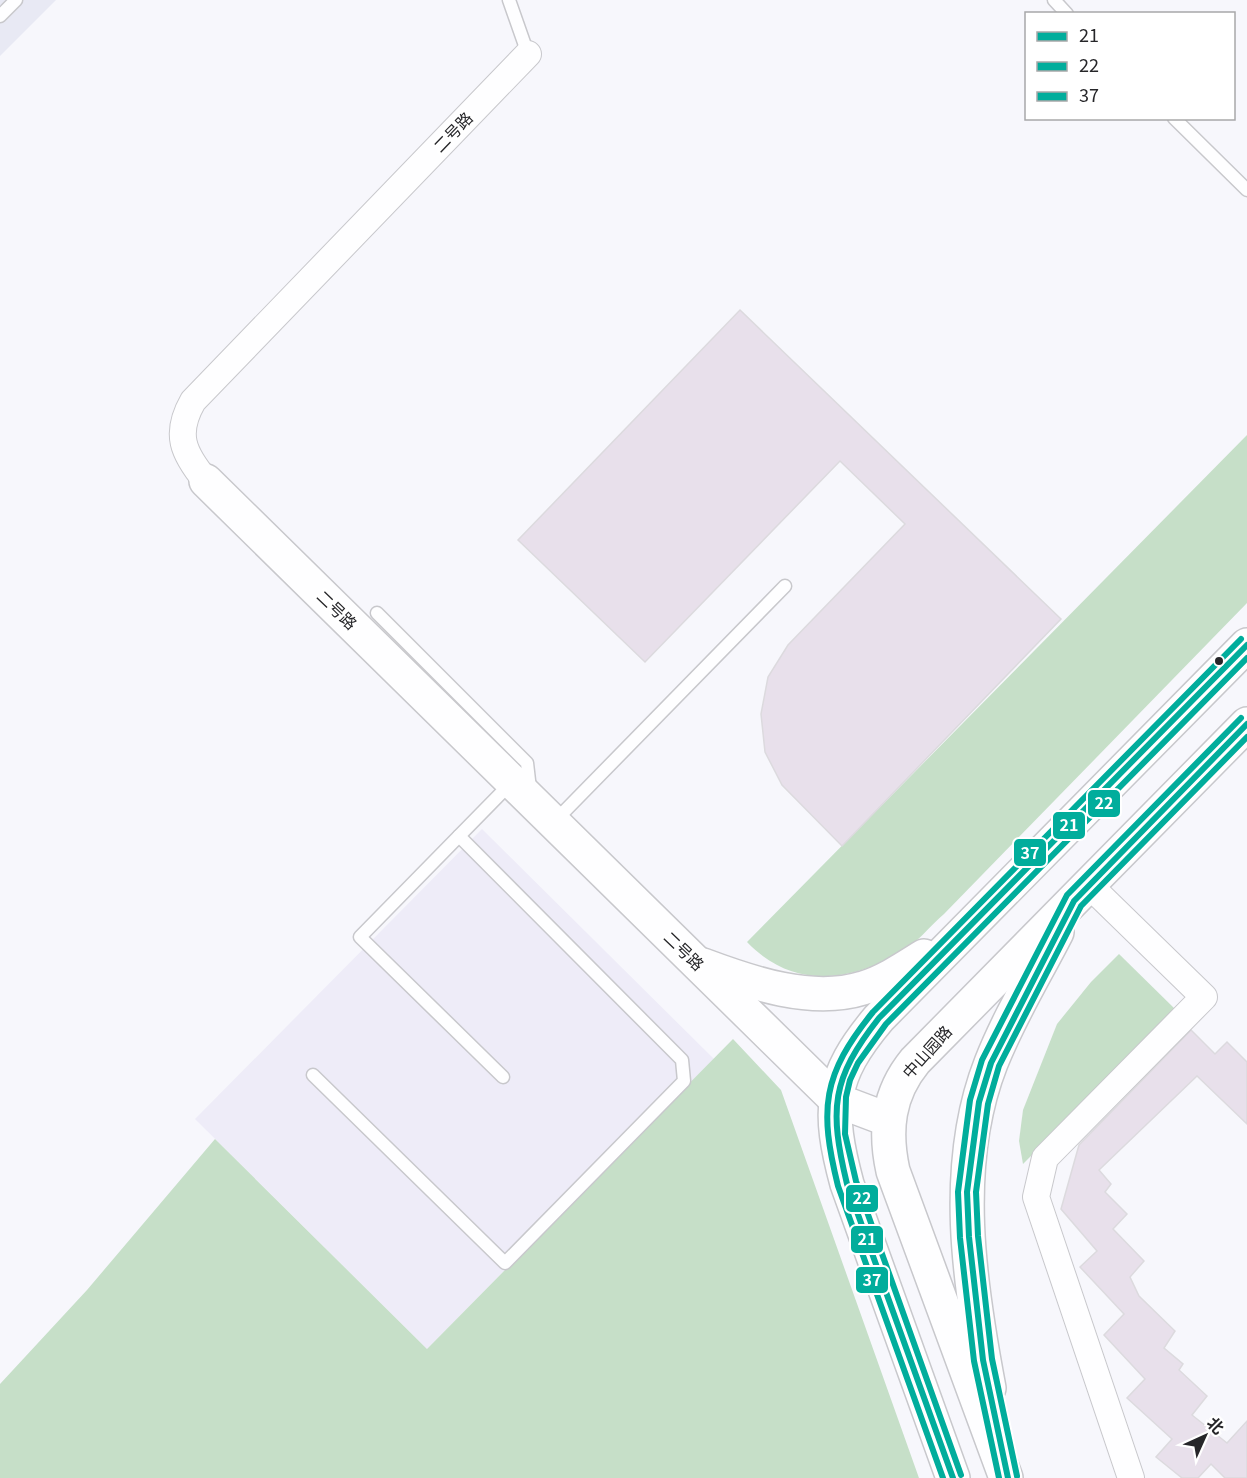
<svg xmlns="http://www.w3.org/2000/svg" width="1247" height="1478" font-family="Georgia,'Noto Sans SC',serif">
<style>
.built{fill:#e8e9f4}
.education{fill:#eeecf8}
.forest{fill:#c6dfc8}
.building{fill:#e8e0eb;stroke:#dcdade;stroke-width:1.5}
.lines{fill:none;stroke-linecap:round;stroke-linejoin:round}
.lane-casing{stroke:#c8c8cc;stroke-width:15}
.street-casing{stroke:#c8c8cc;stroke-width:28}
.secondary-casing{stroke:#c8c8cc;stroke-width:36}
.lane{stroke:#fefeff;stroke-width:12}
.street{stroke:#fefeff;stroke-width:26}
.secondary{stroke:#fefeff;stroke-width:33}
.bus-1-casing{stroke:#fff;stroke-width:10}
.bus-2-casing{stroke:#fff;stroke-width:10}
.bus-3-casing{stroke:#fff;stroke-width:10}
.bus-1{stroke:#01ad9c;stroke-width:6}
.bus-2{stroke:#01ad9c;stroke-width:6}
.bus-3{stroke:#01ad9c;stroke-width:6}
.bus-dot{fill:#262629;stroke:#fff;stroke-width:2}
.labels{text-anchor:middle;stroke-width:6;stroke-linejoin:round;paint-order:stroke}
.street-label{font-size:16px;fill:#262629;stroke:#fff}
.line-badge{stroke:#fff;stroke-width:2}
.badge-label{font-size:16px;text-anchor:middle;font-weight:bold;fill:#fff}
</style>
<rect width="100%" height="100%" fill="#f7f7fc"/>
<path class="built" d="M0 0H56L0 56Z"/>
<path class="education" d="M482 829 714 1059 427 1349 195 1119Z"/>
<g class="forest">
<path d="M1247 435V603L944 914C930 926 915 945 899 954 846 983 791 988 747 942Z"/>
<path d="M1119 954 1176 1010 1023 1164 1019 1141 1023 1110 1057 1024 1091 982Z"/>
<path d="M733 1039 781 1090 919 1478H0V1384L87 1290 215 1139 427 1349Z"/>
</g>
<g class="building">
<path d="M740 310 1061 619 842 846 782 785 765 752 761 714 768 677 788 645 905 524 840 461 645 662 518 540Z"/>
<path d="M1191 1030 1215 1054 1227 1042 1247 1062V1124L1197 1076 1099 1170 1111 1184 1105 1192 1127 1214 1113 1229 1144 1261 1130 1277 1139 1296 1175 1331 1164 1348 1183 1364 1179 1370 1207 1396 1192 1415 1227 1443 1247 1421V1478H1225L1211 1464 1198 1478H1182L1156 1457 1172 1439 1127 1398 1145 1379 1104 1335 1124 1314 1080 1267 1097 1251 1061 1209 1079 1145Z"/>
</g>
<g class="lines">
<g class="lane-casing">
<g id="lane">
<path d="M509 0 528 54"/>
<path d="M1054 0 1067 14"/>
<path d="M0 16 16 0"/>
<path d="M1174 118 1247 190"/>
<path d="M377 613 527 763 530 789"/>
<path d="M554 822 785 586"/>
<path d="M313 1075 505 1263 684 1081 682 1060 459 836"/>
<path d="M503 1077 360 937 511 783"/>
</g>
</g>
<g class="street-casing">
<g id="street">
<path d="M206 481C183 453 174 434 193 401L528 54"/>
<path d="M1089 885 1204 997 1045 1158 1036 1197 1131 1478"/>
</g>
</g>
<g class="secondary-casing">
<g id="secondary">
<path d="M206 481 836 1100 889 1120"/>
<path d="M703 965C751 983 812 1004 863 988 884 982 905 968 924 956"/>
<path d="M989 1388C969 1283 951 1165 991 1063 1009 1017 1035 975 1057 932"/>
<path d="M953 1478 847 1184C827 1110 829 1077 879 1018L1247 645"/>
<path d="M1006 1478 893 1171C884 1130 888 1094 915 1061L1247 724"/>
</g>
</g>
<use href="#lane" class="lane"/>
<use href="#street" class="street"/>
<use href="#secondary" class="secondary"/>
<g class="bus-1-casing">
<g id="bus-1">
<path d="M953 1478 847 1184C829 1109 831 1079 879 1018L1247 645"/>
<path d="M1008 1478 983 1360 969 1237 967 1192 979 1102 991 1063 1074 901 1247 724"/>
</g>
</g>
<g class="bus-2-casing">
<g id="bus-2">
<path d="M961 1475 856 1181 845 1134 846 1097 850 1080 858 1063 886 1024 1247 658"/>
<path d="M1017 1476 992 1359 978 1236 976 1192 988 1104 999 1066 1081 906 1247 737"/>
</g>
</g>
<g class="bus-3-casing">
<g id="bus-3">
<path d="M943 1478 838 1186C819 1109 822 1075 873 1012L1241 639"/>
<path d="M999 1478 974 1361 960 1238 958 1192 970 1100 982 1060 1067 895 1241 718"/>
</g>
</g>
<use href="#bus-1" class="bus-1"/>
<use href="#bus-2" class="bus-2"/>
<use href="#bus-3" class="bus-3"/>
</g>
<circle class="bus-dot" cx="1219" cy="661" r="5"/>
<g class="labels">
<g class="street-label">
<text transform="translate(453 132) rotate(-46)" y="6">二号路</text>
<text transform="translate(337 610) rotate(44)" y="6">二号路</text>
<text transform="translate(684 951) rotate(44)" y="6">二号路</text>
<text transform="translate(927 1052) rotate(-48)" y="6">中山园路</text>
</g>
</g>
<g class="line-badge">
<rect x="1087" y="789" width="34" height="29" rx="6" fill="#01ad9c"/>
<rect x="1052" y="811" width="34" height="29" rx="6" fill="#01ad9c"/>
<rect x="1013" y="838" width="34" height="29" rx="6" fill="#01ad9c"/>
<rect x="845" y="1184" width="34" height="29" rx="6" fill="#01ad9c"/>
<rect x="850" y="1225" width="34" height="29" rx="6" fill="#01ad9c"/>
<rect x="855" y="1266" width="34" height="28" rx="6" fill="#01ad9c"/>
</g>
<g class="badge-label">
<text x="1104" y="809">22</text>
<text x="1069" y="831">21</text>
<text x="1030" y="859">37</text>
<text x="862" y="1204">22</text>
<text x="867" y="1245">21</text>
<text x="872" y="1286">37</text>
</g>
<rect x="1025" y="12" width="210" height="108" fill="#ffffff" stroke="#a8a8a9" stroke-width="1.5"/>
<rect x="1037" y="32" width="30" height="9" fill="#01ad9c" stroke="#a8a8a9" stroke-width="1.5"/>
<text x="1079" y="42" font-size="18" fill="#262629">21</text>
<rect x="1037" y="62" width="30" height="9" fill="#01ad9c" stroke="#a8a8a9" stroke-width="1.5"/>
<text x="1079" y="72" font-size="18" fill="#262629">22</text>
<rect x="1037" y="92" width="30" height="9" fill="#01ad9c" stroke="#a8a8a9" stroke-width="1.5"/>
<text x="1079" y="102" font-size="18" fill="#262629">37</text>
<g transform="translate(1205 1436) rotate(45)" stroke="#ffffff" stroke-width="4.5" paint-order="stroke">
<path d="M0-4.5L10 22L0 15L-10 22Z" fill="#262629"/>
<text y="-9" font-size="16" font-weight="bold" text-anchor="middle" fill="#262629">北</text>
</g>
</svg>
